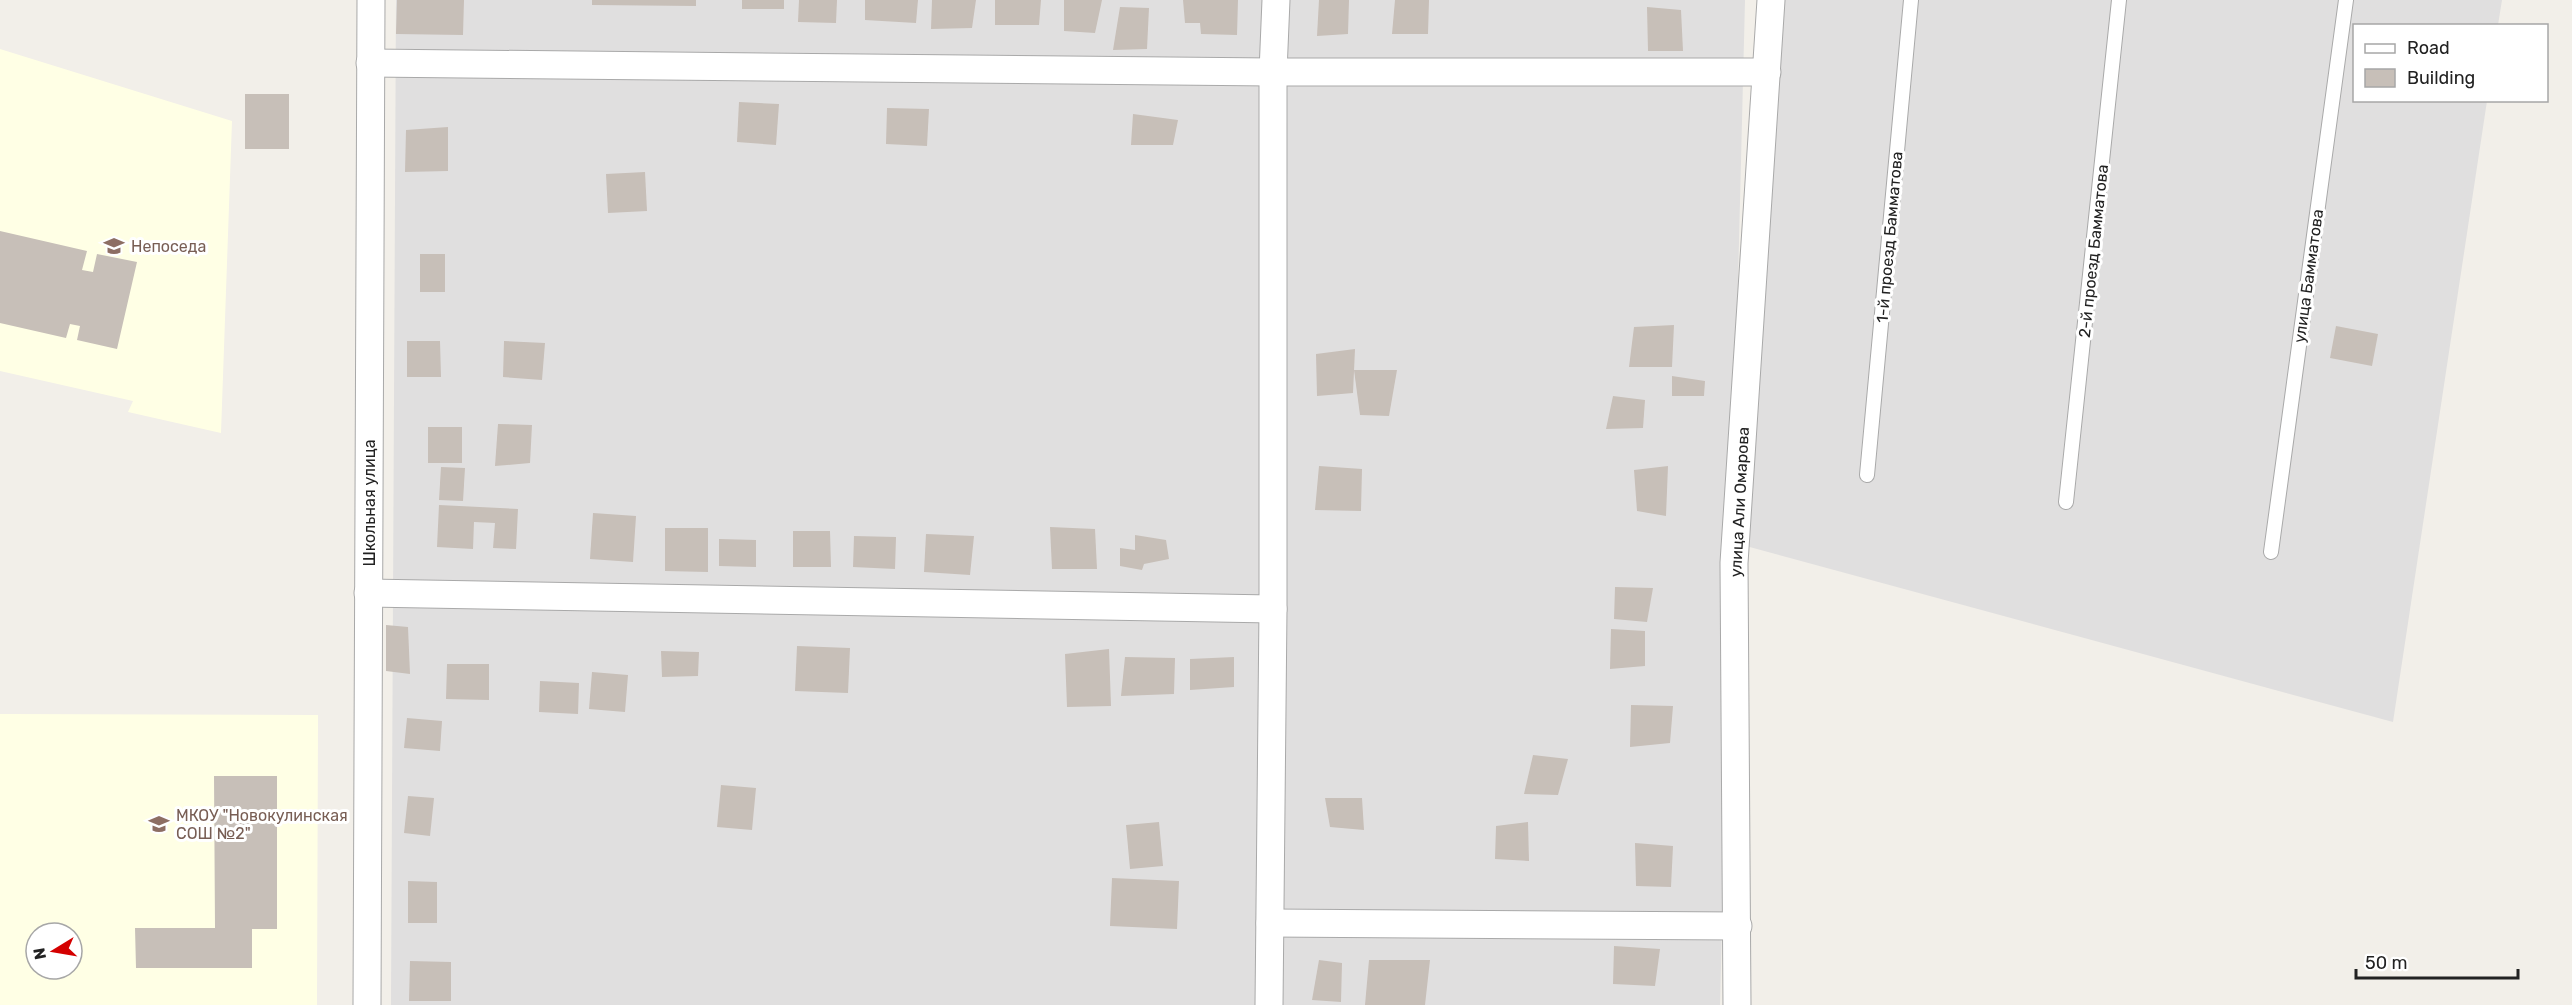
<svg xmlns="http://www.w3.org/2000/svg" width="2572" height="1005" font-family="Rubik,sans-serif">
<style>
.residential{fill:#e0dfdf}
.education{fill:#ffffe5;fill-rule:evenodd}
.building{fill:#c7bfb8}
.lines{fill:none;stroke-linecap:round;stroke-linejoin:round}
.service-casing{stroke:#a9a9a9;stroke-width:16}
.minor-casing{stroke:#a9a9a9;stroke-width:29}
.service{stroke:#fff;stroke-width:14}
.minor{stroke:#fff;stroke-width:27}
.labels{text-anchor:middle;stroke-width:6;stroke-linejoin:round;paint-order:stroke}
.street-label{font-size:16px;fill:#222;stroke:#fff}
.education-label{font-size:16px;fill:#785e54;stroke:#fff;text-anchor:start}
</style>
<rect width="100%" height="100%" fill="#f2efe9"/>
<g class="residential">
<path d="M396 0H1745L1720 1005H391Z"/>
<path d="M1779 0H2502L2498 25 2354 26V100L2487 101 2393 722 1746 546Z"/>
</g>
<g class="education">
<path d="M0 49 232 121 221 433 128 412 133 401 0 371Z"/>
<path d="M0 714 318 715 317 1005H0ZM36 933H72V969H36Z"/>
</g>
<g class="building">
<path d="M397 0H464L463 35 396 34Z"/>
<path d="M592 0H696V6L592 5Z"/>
<rect x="742" y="0" width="42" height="9"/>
<path d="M799 0H837L836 23 798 22Z"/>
<path d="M865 0H918L916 23 865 20Z"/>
<path d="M932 0H976L972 28 931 29Z"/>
<path d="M995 0H1041L1039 25H995Z"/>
<path d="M1064 0H1102L1095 33 1064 31Z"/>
<path d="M1183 0H1238L1237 35 1201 34 1200 23H1185Z"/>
<path d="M1319 0H1349L1348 34 1317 36Z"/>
<path d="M1395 0H1429L1428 34H1392Z"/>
<path d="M1120 7 1149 8 1147 49 1113 50Z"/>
<path d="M1647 7 1681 10 1683 51H1648Z"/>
<rect x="245" y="94" width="44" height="55"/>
<path d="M739 102 779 104 776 145 737 142Z"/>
<path d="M887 108 929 109 927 146 886 144Z"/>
<path d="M1133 114 1178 120 1173 145H1131Z"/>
<path d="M448 127V171L405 172 406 130Z"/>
<path d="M645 172 647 211 608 213 606 174Z"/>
<path d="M0 231 87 251 82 270 93 272 97 254 137 262 117 349 77 340 80 326 70 324 66 338 0 323Z"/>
<rect x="420" y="254" width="25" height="38"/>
<path d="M1674 325 1672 367H1629L1634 327Z"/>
<path d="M2336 326 2378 334 2372 366 2330 358Z"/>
<path d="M407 341H440L441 377H407Z"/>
<path d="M504 341 545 343 542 380 503 377Z"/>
<path d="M1355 349 1353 393 1317 396 1316 354Z"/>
<path d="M1354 370H1397L1389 416 1360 415Z"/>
<path d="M1672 376 1705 381 1704 396H1672Z"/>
<path d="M1613 396 1645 400 1643 428 1606 429Z"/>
<path d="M498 424 532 425 530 463 495 466Z"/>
<rect x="428" y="427" width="34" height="36"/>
<path d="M1319 466 1362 469 1361 511 1315 510Z"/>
<path d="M1668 466 1666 516 1637 511 1634 470Z"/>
<path d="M441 467 465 468 463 501 439 500Z"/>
<path d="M439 505 518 509 516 549 493 548 495 523 474 522 473 549 437 547Z"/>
<path d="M593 513 636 516 633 562 590 559Z"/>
<path d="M1050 527 1095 529 1097 569H1052Z"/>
<path d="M665 528H708V572L665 571Z"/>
<path d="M793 531H830L831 567H793Z"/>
<path d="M926 534 974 536 970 575 924 572Z"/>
<path d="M1135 535 1166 540 1169 559 1144 564 1142 570 1120 566V548L1135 550Z"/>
<path d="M854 536 896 537 895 569 853 567Z"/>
<path d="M719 539 756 540V567L719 566Z"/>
<path d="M1615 587 1653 588 1647 622 1614 619Z"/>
<path d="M386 625 408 627 410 674 386 671Z"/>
<path d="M1611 629 1645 631V666L1610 669Z"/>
<path d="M797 646 850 648 848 693 795 691Z"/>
<path d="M1109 649 1111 706 1067 707 1065 654Z"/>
<path d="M661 651 699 652 698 676 662 677Z"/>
<path d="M1125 657 1175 658 1174 694 1121 696Z"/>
<path d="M1234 657V687L1190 690V659Z"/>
<path d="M447 664H489V700L446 699Z"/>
<path d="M592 672 628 675 625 712 589 709Z"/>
<path d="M540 681 579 683 578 714 539 712Z"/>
<path d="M1631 705 1673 706 1670 743 1630 747Z"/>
<path d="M407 718 442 721 440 751 404 748Z"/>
<path d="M1533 755 1568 759 1558 795 1524 794Z"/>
<path d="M214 776H277V929H252V968H136L135 928H215Z"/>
<path d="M721 785 756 788 752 830 717 827Z"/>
<path d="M408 796 434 798 430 836 404 833Z"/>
<path d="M1325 798H1362L1364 830 1330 827Z"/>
<path d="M1159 822 1163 866 1130 869 1126 825Z"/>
<path d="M1528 822 1529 861 1495 859 1496 826Z"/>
<path d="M1635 843 1673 846 1671 887 1636 886Z"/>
<path d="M1112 878 1179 881 1177 929 1110 926Z"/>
<path d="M408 881 437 882V923H408Z"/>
<path d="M1614 946 1660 949 1655 986 1613 984Z"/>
<path d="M1319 960 1342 963 1341 1002 1312 1000Z"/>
<path d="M1369 960H1430L1425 1005H1365Z"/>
<path d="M410 961 451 962V1001H409Z"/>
</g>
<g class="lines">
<g class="service-casing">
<g id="service">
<path d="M1867 475 1911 0"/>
<path d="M2066 502 2119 0"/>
<path d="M2271 552 2346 0"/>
</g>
</g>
<g class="minor-casing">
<g id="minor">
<path d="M370 63 1273 72H1767"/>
<path d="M368 593 1273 609"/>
<path d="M1270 923 1738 926"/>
<path d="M367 1005 371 0"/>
<path d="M1269 1005 1273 609V72L1276 0"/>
<path d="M1737 1005 1734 563 1771 0"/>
</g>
</g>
<use href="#service" class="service"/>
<use href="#minor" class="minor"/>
</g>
<defs>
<g id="school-bare" transform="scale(1.62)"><path d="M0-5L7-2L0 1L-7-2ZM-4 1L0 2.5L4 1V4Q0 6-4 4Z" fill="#8d6e63" stroke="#fff" stroke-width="2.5" paint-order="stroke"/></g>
</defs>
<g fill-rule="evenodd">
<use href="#school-bare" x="114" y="246"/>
<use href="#school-bare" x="159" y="824"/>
</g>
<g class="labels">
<g class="street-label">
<text transform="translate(1889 237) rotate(-85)" y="6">1-й проезд Бамматова</text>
<text transform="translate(2093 251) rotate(-84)" y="6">2-й проезд Бамматова</text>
<text transform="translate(2308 276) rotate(-82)" y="6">улица Бамматова</text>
<text transform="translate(1739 502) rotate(-87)" y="6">улица Али Омарова</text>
<text transform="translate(369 503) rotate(-90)" y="6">Школьная улица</text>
</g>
<g class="education-label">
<text x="131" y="252">Непоседа</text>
<text x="176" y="821">МКОУ "Новокулинская<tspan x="176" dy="18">СОШ №2"</tspan></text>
</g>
</g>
<rect x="2353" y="24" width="195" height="78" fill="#ffffff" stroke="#a7a7a7" stroke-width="1.5"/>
<rect x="2365" y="44" width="30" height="9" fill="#ffffff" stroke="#a7a7a7" stroke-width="1.5"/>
<text x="2407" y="54" font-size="18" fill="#222222">Road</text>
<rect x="2365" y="69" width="30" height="18" fill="#c7bfb8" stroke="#a7a7a7" stroke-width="1.5"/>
<text x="2407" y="84" font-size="18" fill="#222222">Building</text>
<g transform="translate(54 951) rotate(259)"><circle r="28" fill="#ffffff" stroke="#a7a7a7" stroke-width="1.5"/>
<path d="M0-4.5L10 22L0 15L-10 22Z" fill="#d40000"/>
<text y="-9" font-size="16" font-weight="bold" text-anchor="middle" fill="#222222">N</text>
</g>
<path d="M2356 969v9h162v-9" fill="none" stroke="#222222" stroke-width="3"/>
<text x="2365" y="969" font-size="18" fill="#222222" stroke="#ffffff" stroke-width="4.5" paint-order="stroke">50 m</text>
</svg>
